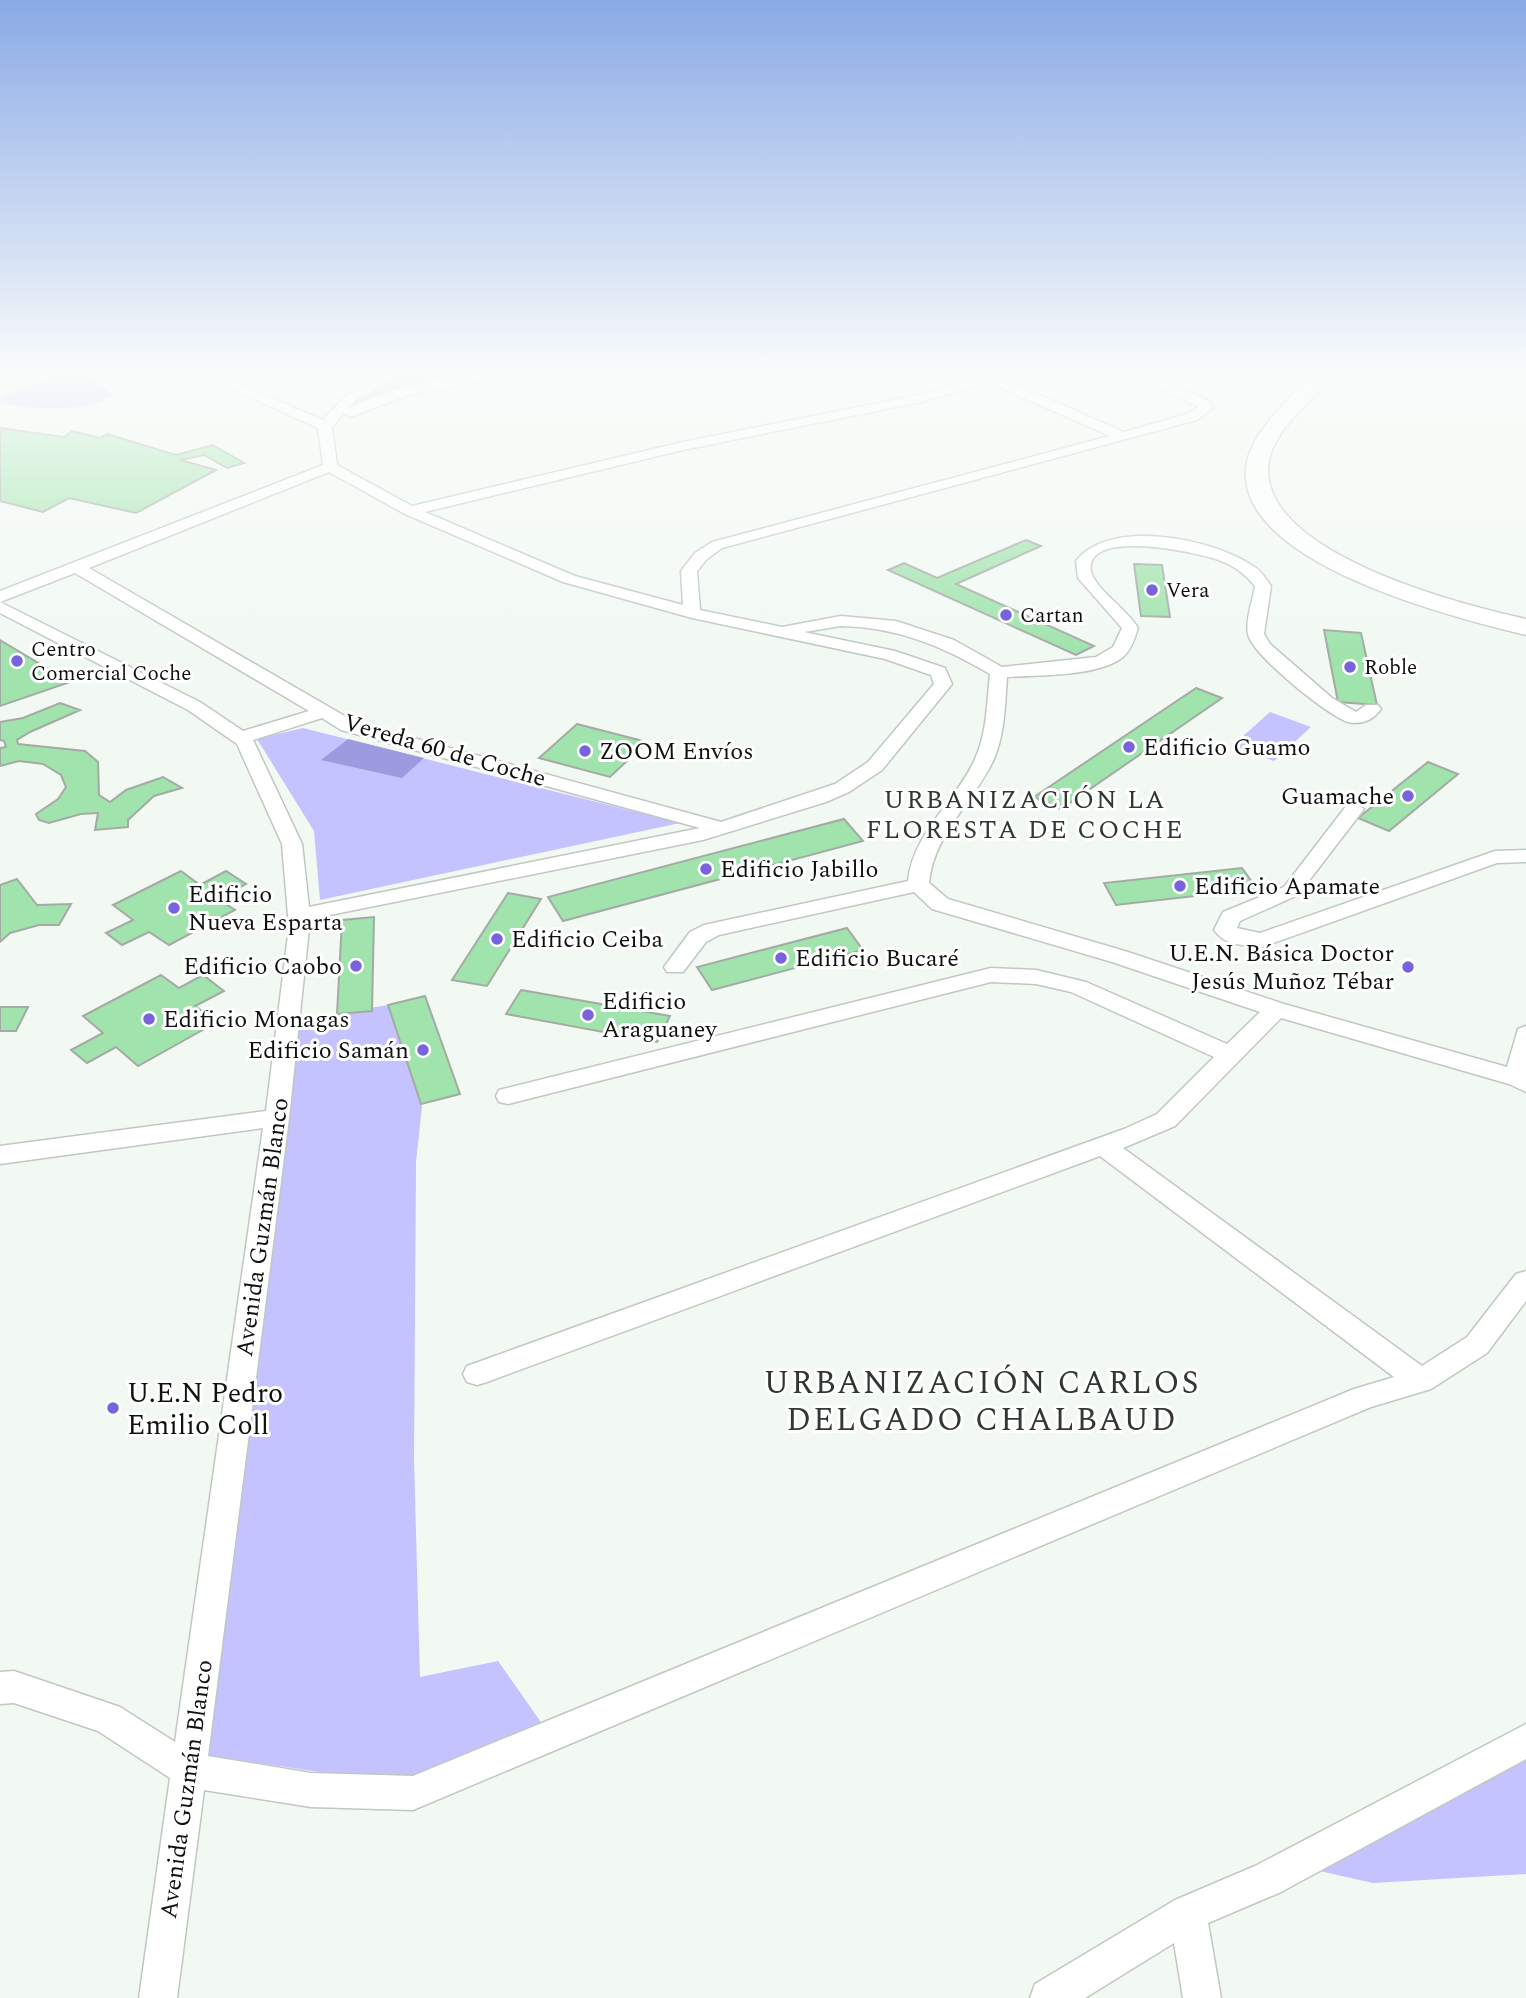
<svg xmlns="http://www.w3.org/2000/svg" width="1526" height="1998" font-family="Spectral,serif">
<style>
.green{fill:#c4c2ff}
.water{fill:#9e9ae0}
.building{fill:#a0e3ad;stroke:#a4aaa4;stroke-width:2}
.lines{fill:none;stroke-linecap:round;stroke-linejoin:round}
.minor-casing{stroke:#c1c8c2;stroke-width:3}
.primary-casing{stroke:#c1c8c2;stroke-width:3}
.minor{fill:#fff;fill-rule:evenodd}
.primary{fill:#fff;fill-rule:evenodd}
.poi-dot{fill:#7663dd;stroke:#fff;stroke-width:2.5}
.labels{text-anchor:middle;stroke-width:6;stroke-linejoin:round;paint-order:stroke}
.far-poi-label{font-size:21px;fill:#0f110f;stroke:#fff;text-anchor:start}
.poi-label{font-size:24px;fill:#0f110f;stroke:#fff;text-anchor:start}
.street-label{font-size:24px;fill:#0f110f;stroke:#fff}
.neighbourhood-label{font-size:26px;letter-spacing:2px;fill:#313732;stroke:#fff}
.near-poi-label{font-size:28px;fill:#0f110f;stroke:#fff;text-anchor:start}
.near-neighbourhood-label{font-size:32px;letter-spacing:2px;fill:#313732;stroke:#fff}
</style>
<rect width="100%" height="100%" fill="#f2f9f3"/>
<g class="green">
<path d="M58 374H89L113 395C91 413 26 410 0 402L2 396Z"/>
<path d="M395 374H437L450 380 369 401 330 423 354 397Z"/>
<path d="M1270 712 1311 727 1274 761 1232 746Z"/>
<path d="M303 728 680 823 320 900 314 831 257 739Z"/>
<path d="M388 1005 422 1107 416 1162 414 1460 420 1677 498 1661 545 1728 400 1784 199 1754 274 1237 300 1019Z"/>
<path d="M1526 1741V1874L1373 1883 1293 1865Z"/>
</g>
<path class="water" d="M348 739 424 758 402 778 321 760Z"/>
<g class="building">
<path d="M0 428 64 437 72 431 100 438 107 434 176 455 213 445 244 463 227 468 204 455 180 460 216 470 136 513 69 498 43 512 0 501Z"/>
<path d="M1026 540 1041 546 956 584 1094 646 1076 655 888 570 904 563 937 578Z"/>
<path d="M1134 564 1162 565 1170 617 1141 616Z"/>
<path d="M1324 630 1361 633 1377 705 1338 702Z"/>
<path d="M0 640 70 682 0 706Z"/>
<path d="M1196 688 1222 698 1061 809 1034 797Z"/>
<path d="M60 703 80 710 30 732 17 740 18 744 85 751 98 762 99 795 110 802 126 790 163 777 182 788 154 796 128 820V827L95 830 98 813 81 814 49 823 39 820 36 814 58 799 66 787 61 775 43 764 19 761 0 766V748L6 747 4 741 0 740V722L23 718Z"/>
<path d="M577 724 647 742 610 777 539 758Z"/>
<path d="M1428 762 1458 774 1389 831 1358 818Z"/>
<path d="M844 819 863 841 563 921 548 897Z"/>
<path d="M1242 868 1257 889 1116 905 1104 883Z"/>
<path d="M181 871 200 885 226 871 246 884 218 899 235 910 169 945 149 932 122 945 106 933 133 920 113 905Z"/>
<path d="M17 879 37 905 71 904 59 925H39L10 933 0 942V885Z"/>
<path d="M508 893 541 899 487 986 452 980Z"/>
<path d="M374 917 372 1011 337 1014 342 920Z"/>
<path d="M847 928 863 950 712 990 697 967Z"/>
<path d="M161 975 179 988 203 975 224 991 195 1006 217 1022 138 1066 116 1047 87 1063 71 1050 103 1033 83 1016Z"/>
<path d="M521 990 670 1016 657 1042 506 1014Z"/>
<path d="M425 996 460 1094 421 1104 388 1005Z"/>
<path d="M0 1007H28L16 1031H0Z"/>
</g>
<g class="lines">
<g class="minor-casing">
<g id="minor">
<path d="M0 374H21L0 382Z"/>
<path d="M199 374H215L323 420C342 398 367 372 398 374L356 400 347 409C396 386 451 374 505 374L499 378 408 395 350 417 344 413 332 427 337 465 412 506 683 442 919 395 988 374H1006L1001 378 1124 432 1187 414 1199 407 1128 374H1144L1208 400 1213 408 1197 420 722 548 707 559 697 571 700 610 782 627 841 616 896 621 954 640 1002 667 1096 657 1113 647 1122 628 1078 578 1076 561C1110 517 1214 539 1253 566 1261 570 1266 579 1271 586L1264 634 1270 644 1332 698 1356 712 1366 705H1378L1381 709C1373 720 1362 725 1348 722 1328 716 1252 655 1248 634 1245 621 1253 600 1255 586 1246 575 1235 566 1221 561 1202 553 1084 527 1091 571 1094 588 1128 610 1138 628 1135 638 1131 650 1123 657 1098 677 1038 675 1007 677 1005 704 1005 735 993 761 973 803 933 835 929 883L948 899 1128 952 1284 1004 1507 1067 1518 1029 1526 1026V1092L1509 1084 1281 1018 1175 1126 1123 1148 1422 1366 1467 1337 1516 1274 1526 1271V1301L1487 1353 1431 1389 1371 1407 413 1810 311 1807 204 1790 177 1998H139L170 1778 98 1731 14 1703 0 1704V1672L14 1671 120 1707 175 1742 263 1128 0 1164V1146L266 1111 289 927 282 844 237 744 188 710 0 613V602L200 702 243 731 309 711 75 573 0 602V591L323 465 318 428ZM988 382 1110 436 712 542 695 553 681 571 683 605 575 576 425 512 683 450 921 402ZM329 472 405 514 563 582 692 618 885 659 931 675 934 684 868 762 835 784 721 822 355 722 89 568ZM841 626C897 627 942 646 990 674 987 702 987 733 975 759 956 802 913 832 908 881L704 925 690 932 664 967 667 972H683L706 942 719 935 914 892 932 909 1112 962 1260 1012 1227 1044 1086 982 1036 970 991 968 499 1090 496 1096 499 1102 508 1104 991 982 1036 984 1071 992 1214 1057 1157 1114 1124 1129 467 1366 463 1374 467 1382 477 1385 487 1382 1100 1156 1394 1377 1354 1389 413 1776 311 1773 208 1756 289 1118 310 919 703 840 826 802 849 792 882 770 952 684 945 668 895 651 804 632ZM322 718 341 730 700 828 309 907 302 844 253 740Z"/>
<path d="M1354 803 1364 809 1298 895 1240 921 1237 928 1260 933 1495 851 1526 850V862L1497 863 1262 947C1244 945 1225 946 1214 930L1223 912 1284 887 1347 805Z"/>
<path d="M1526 1724V1759L1281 1892 1208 1923 1221 1998H1183L1174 1943 1085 1998H1030L1035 1984 1175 1900 1255 1866Z"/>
</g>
</g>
<g class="primary-casing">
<path id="primary" d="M1313 374H1333C1313 402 1268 432 1268 470 1268 555 1459 604 1526 619V635C1456 618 1237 564 1246 468 1250 431 1290 399 1313 374Z"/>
</g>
<use href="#minor" class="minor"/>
<use href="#primary" class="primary"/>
</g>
<linearGradient id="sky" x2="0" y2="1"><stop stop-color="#8aaae5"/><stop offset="0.57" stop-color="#f9fcfa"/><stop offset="1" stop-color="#f9fcfa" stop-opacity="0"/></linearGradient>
<rect width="1526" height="653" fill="url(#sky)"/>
<g class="poi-dot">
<circle cx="1152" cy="590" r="7"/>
<circle cx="1006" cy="615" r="7"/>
<circle cx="17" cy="661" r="7"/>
<circle cx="1350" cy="667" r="7"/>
<circle cx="1129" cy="747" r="7"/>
<circle cx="585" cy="751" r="7"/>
<circle cx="1408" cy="796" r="7"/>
<circle cx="706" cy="869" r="7"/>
<circle cx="1180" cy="886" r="7"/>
<circle cx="174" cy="908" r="7"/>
<circle cx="497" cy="939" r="7"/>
<circle cx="781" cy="958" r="7"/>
<circle cx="356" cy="966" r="7"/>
<circle cx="1408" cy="967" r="7"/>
<circle cx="588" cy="1015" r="7"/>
<circle cx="149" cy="1019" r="7"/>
<circle cx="423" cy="1050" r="7"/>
<circle cx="113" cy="1408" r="7"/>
</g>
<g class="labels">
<g class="far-poi-label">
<text x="1166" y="597">Vera</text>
<text x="1020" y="622">Cartan</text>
<text x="31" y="656">Centro<tspan x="31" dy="24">Comercial Coche</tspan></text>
<text x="1364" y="674">Roble</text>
</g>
<g class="poi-label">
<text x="1143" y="755">Edificio Guamo</text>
<text x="599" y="759">ZOOM Envíos</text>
<text x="1394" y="804" text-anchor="end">Guamache</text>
<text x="720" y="877">Edificio Jabillo</text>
<text x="1194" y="894">Edificio Apamate</text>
<text x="188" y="902">Edificio<tspan x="188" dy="28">Nueva Esparta</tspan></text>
<text x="511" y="947">Edificio Ceiba</text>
<text x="1394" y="961" text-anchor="end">U.E.N. Básica Doctor<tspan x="1394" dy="28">Jesús Muñoz Tébar</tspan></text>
<text x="795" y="966">Edificio Bucaré</text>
<text x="342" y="974" text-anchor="end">Edificio Caobo</text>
<text x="602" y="1009">Edificio<tspan x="602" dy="28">Araguaney</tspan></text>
<text x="163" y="1027">Edificio Monagas</text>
<text x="409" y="1058" text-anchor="end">Edificio Samán</text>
</g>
<g class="street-label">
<text transform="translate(445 750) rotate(16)" y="8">Vereda 60 de Coche</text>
<text transform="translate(262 1227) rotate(-82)" y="8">Avenida Guzmán Blanco</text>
<text transform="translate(186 1789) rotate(-82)" y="8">Avenida Guzmán Blanco</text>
</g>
<g class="neighbourhood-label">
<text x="1025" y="808">URBANIZACIÓN LA<tspan x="1025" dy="30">FLORESTA DE COCHE</tspan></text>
</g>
<g class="near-poi-label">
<text x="127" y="1402">U.E.N Pedro<tspan x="127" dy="32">Emilio Coll</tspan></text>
</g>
<g class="near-neighbourhood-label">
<text x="982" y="1393">URBANIZACIÓN CARLOS<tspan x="982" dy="37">DELGADO CHALBAUD</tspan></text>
</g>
</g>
</svg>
